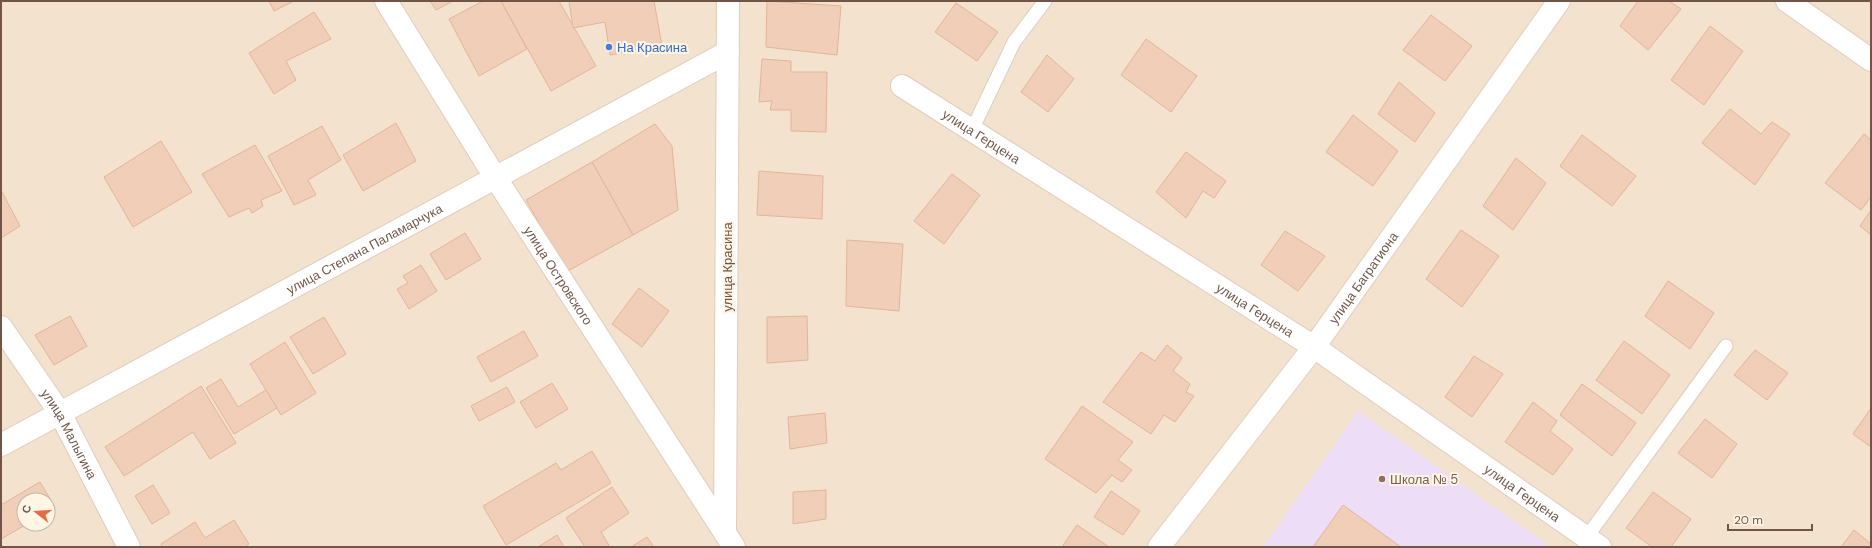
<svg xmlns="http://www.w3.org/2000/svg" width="1872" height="548" font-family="'DM Sans',sans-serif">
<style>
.residential{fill:#f3e2ce;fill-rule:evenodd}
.education{fill:#edddf7}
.building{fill:#f0ceb8;stroke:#e2b599}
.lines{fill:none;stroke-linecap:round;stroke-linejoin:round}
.service-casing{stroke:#dfccbc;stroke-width:15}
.minor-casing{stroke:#dfccbc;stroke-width:24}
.tertiary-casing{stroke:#dfccbc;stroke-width:24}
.secondary-casing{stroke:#e4ceba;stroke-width:24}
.service{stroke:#fff;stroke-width:13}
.minor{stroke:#fff;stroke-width:22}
.tertiary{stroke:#fff;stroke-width:22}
.secondary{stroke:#fff;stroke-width:22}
.shop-dot{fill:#3f7fe0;stroke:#fff5e5;stroke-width:1.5}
.education-dot{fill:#8d6e63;stroke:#fff5e5;stroke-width:1.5}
.labels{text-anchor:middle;stroke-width:4;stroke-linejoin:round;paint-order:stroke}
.shop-label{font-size:13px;fill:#366cbe;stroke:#fff5e5;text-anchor:start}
.street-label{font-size:13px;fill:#715648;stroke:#fff5e5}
.education-label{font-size:13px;fill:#785e54;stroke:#fff5e5;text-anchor:start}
</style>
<rect width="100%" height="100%" fill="#fbf1e0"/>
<path class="residential" d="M1 1H1871V547H1ZM24 500H48V524H24Z"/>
<path class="education" d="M1358 411 1551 547H1263Z"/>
<g class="building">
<path d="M269 1H294L274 11Z"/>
<path d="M430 1H453L436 10Z"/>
<path d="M483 1H501L527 49 479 76 449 19Z"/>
<path d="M501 1H559L596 66 551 91Z"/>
<path d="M569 1H654L662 46 610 55 605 22 573 28Z"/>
<path d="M767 1 841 6 837 55 766 47Z"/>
<path d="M1638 1H1669L1681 9 1648 50 1620 26Z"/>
<path d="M956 3 998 32 977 61 935 32Z"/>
<path d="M314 12 331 39 286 61 296 80 274 94 249 53Z"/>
<path d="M1431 15 1472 46 1445 81 1403 50Z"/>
<path d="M1710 26 1743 51 1704 105 1671 80Z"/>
<path d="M1146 39 1197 76 1171 112 1121 75Z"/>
<path d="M1047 55 1074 79 1048 112 1021 92Z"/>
<path d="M762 59 791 61V72H827L826 132 791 131V110H770L772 101 759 102Z"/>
<path d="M1399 82 1435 113 1415 142 1378 114Z"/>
<path d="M1730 109 1761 134 1772 122 1790 134 1755 185 1702 143Z"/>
<path d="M1353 115 1398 151 1373 186 1326 152Z"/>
<path d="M396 123 416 161 363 191 343 155Z"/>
<path d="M655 124 672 146 678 210 633 235 592 162Z"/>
<path d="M322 126 341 160 308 180 316 195 294 205 268 156Z"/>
<path d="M1864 134 1871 140V197L1861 210 1825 183Z"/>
<path d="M1582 135 1636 176 1612 206 1560 166Z"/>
<path d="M161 141 192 192 133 227 104 177Z"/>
<path d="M255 145 282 191 261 200 263 206 252 213 249 208 229 217 202 174Z"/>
<path d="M1186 152 1226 181 1214 198 1203 191 1186 218 1156 192Z"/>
<path d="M1516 158 1546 183 1513 230 1483 206Z"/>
<path d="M592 162 633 235 566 272 526 200Z"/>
<path d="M759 171 823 176 822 219 757 215Z"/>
<path d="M952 174 980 195 944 244 914 221Z"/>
<path d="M1 190 20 226 1 238Z"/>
<path d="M1871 210V235L1860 226Z"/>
<path d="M1461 230 1499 256 1462 307 1426 279Z"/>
<path d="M1285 231 1325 256 1298 291 1261 265Z"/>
<path d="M465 233 481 259 446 280 430 254Z"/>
<path d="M847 240 903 244 899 311 846 306Z"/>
<path d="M421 265 437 291 409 309 397 289 408 283 403 276Z"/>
<path d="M1668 281 1714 313 1690 349 1645 316Z"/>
<path d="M639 288 669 311 642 347 612 324Z"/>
<path d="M70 316 87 346 54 365 35 335Z"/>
<path d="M807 316 808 360 767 363V317Z"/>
<path d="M324 317 346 354 313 374 290 337Z"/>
<path d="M524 331 538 356 491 382 477 357Z"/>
<path d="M1624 341 1670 375 1642 414 1596 380Z"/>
<path d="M285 342 316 393 281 415 250 364Z"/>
<path d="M1167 345 1182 358 1173 371 1190 384 1186 392 1194 396 1175 422 1164 415 1151 434 1103 402 1141 352 1155 361Z"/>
<path d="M1755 350 1788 373 1767 400 1734 375Z"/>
<path d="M1474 356 1503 374 1472 417 1445 397Z"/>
<path d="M221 379 238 407 266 390 277 408 234 434 206 388Z"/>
<path d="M552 383 568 409 536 428 520 402Z"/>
<path d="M1582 384 1636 423 1612 456 1560 415Z"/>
<path d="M201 386 236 443 210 459 193 432 124 476 105 447Z"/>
<path d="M507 387 515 402 479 421 471 406Z"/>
<path d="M1533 402 1557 421 1550 431 1573 449 1553 475 1505 442Z"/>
<path d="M1082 406 1133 442 1118 460 1132 470 1122 482 1112 475 1096 493 1045 459Z"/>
<path d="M1871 408V447L1853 434Z"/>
<path d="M825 413 827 443 790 449 788 417Z"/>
<path d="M1705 419 1737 444 1712 478 1678 453Z"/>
<path d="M592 451 611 483 506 545 483 506 556 463 561 470Z"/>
<path d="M40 482 55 507 48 511V500H24V524H27L1 539V505Z"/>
<path d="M153 485 170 513 152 524 135 496Z"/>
<path d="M612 487 629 513 601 532 610 547H585L566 518Z"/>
<path d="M826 490V519L793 524V492Z"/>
<path d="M1111 491 1140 511 1123 535 1094 517Z"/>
<path d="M1653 492 1691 519 1671 547H1652L1626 528Z"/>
<path d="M1343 505 1401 547H1313Z"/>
<path d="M234 520 249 544 245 547H162L161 544 195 522 205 538Z"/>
<path d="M1077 525 1109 547H1062Z"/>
<path d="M1854 530 1871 544V547H1841Z"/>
<path d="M557 535 564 547H538Z"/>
<path d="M647 537 654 547H631Z"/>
</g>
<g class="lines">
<g class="service-casing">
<g id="service">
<path d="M972 130 1014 42 1045 1"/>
<path d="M1586 538 1726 346"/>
</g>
</g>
<g class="minor-casing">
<g id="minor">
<path id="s1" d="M386 1 495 177 725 533"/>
<path d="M1787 1 1871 60"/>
<path id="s2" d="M902 86 1314 347 1600 547"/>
<path id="s3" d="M1 327 60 413 129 547"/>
<path id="s4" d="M1 445 728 52"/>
</g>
</g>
<g class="tertiary-casing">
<path id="tertiary" d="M728 1 725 533 734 547"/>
</g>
<g class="secondary-casing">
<g id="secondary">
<path id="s5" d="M1159 547 1314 347 1559 1"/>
</g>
</g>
<use href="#service" class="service"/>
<use href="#minor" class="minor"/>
<use href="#tertiary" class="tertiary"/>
<use href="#secondary" class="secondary"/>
</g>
<circle class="shop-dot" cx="609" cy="47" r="4"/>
<circle class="education-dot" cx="1382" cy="479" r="4"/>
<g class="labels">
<g class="shop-label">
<text x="617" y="52">На Красина</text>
</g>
<g class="street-label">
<text dy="5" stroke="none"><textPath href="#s2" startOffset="94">улица Герцена</textPath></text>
<text dy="5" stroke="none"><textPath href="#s4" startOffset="413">улица Степана Паламарчука</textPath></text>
<text transform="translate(727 267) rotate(-90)" y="5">улица Красина</text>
<text dy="5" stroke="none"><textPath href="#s1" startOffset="324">улица Островского</textPath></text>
<text dy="5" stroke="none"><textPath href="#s5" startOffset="338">улица Багратиона</textPath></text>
<text dy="5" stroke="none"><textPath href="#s2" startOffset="418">улица Герцена</textPath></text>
<text dy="5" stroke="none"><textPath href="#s3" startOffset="127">улица Малыгина</textPath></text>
<text dy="5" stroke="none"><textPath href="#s2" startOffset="742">улица Герцена</textPath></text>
</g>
<g class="education-label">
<text x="1390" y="484">Школа № 5</text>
</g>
</g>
<rect width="1872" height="548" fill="none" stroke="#715648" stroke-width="4"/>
<g transform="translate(36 512) rotate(287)"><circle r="19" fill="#fff5e5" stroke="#c6b5a6"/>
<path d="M0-3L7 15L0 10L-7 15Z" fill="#e46946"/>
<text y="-6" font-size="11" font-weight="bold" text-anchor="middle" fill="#715648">С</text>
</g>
<path d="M1728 524v6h84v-6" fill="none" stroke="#715648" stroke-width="2"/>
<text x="1734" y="524" font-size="12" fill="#715648" stroke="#fff5e5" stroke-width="3" paint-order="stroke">20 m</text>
</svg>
